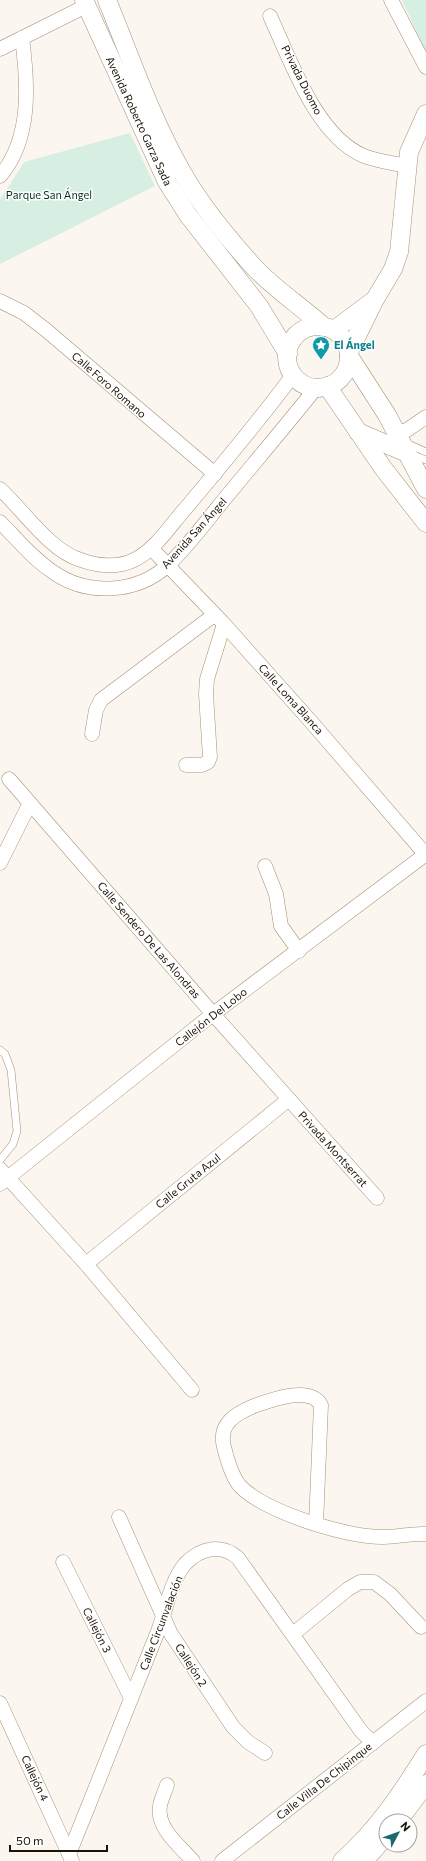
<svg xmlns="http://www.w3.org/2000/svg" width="426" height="1861" font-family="Commissioner,sans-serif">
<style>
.green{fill:#d7efe3}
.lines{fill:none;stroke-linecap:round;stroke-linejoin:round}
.service-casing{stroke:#a89175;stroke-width:8}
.minor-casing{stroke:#a89175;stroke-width:15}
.tertiary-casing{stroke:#a89175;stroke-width:19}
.service{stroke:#fff;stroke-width:7}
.minor{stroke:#fff;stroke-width:14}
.tertiary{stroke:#fff;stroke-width:18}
.labels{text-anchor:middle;stroke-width:3;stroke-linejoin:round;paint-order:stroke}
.street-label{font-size:11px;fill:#1d1409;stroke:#fff}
.park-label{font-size:11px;fill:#023222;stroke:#fff}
.culture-label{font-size:11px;font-weight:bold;fill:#0d838f;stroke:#fff;text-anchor:start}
</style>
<rect width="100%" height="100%" fill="#fbf6f0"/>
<g class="green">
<path d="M402 0H426V52Z"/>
<path d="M130 133 155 186 0 264V200L24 162Z"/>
</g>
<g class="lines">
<g class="service-casing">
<g id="service">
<path d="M406 443 426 452"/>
<path d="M411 454 426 460"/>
<path d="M0 1050 5 1054 11 1070 17 1131 13 1144 0 1160"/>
</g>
</g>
<g class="minor-casing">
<g id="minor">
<path d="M391 0 426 67"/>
<path d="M270 16C291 61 316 136 364 156 377 161 393 163 406 166"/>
<path d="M0 49 86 6"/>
<path d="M0 176C32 139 28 83 22 38"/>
<path d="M0 301 24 313 46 330 215 474"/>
<path d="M397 433 407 430 426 417"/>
<path d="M0 489C24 511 50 551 81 560 97 566 118 568 134 560 155 550 170 526 185 509 222 465 259 421 293 375"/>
<path d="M0 522C17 539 33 559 53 572 87 596 137 594 168 565 186 548 202 527 218 507 250 468 284 428 316 388"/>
<path d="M151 548 224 624 313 724 426 855"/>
<path d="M92 734 96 710 101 700 214 615"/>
<path d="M186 765H202L208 762 210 757 206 694 207 679 224 624"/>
<path d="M9 779 213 1014 377 1198"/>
<path d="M0 863 30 803"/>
<path d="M265 866 276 894 281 926 299 951"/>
<path d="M0 1169 86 1264 289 1099"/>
<path d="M0 1184 213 1014 426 854"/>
<path d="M86 1264 192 1390"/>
<path d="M119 1517 171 1634 233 1727 248 1742 265 1753"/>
<path d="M316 1524 321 1405C310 1385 271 1400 254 1406 235 1414 218 1424 224 1447 227 1459 232 1477 240 1486 265 1512 348 1538 384 1537 398 1537 412 1533 426 1534"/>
<path d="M63 1562 131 1698"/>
<path d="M293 1634 348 1589 360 1582H374L390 1594 421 1627"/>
<path d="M0 1703 69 1854"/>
<path d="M167 1785C165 1792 161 1799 160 1806 156 1828 180 1846 193 1861"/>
<path d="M72 1861 69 1854C99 1780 128 1706 158 1631 166 1611 170 1582 185 1564 200 1548 221 1543 238 1558L361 1731 373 1743"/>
<path d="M222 1861 426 1701"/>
</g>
</g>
<g class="tertiary-casing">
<g id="tertiary">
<path d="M84 0 167 182 188 215 259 306 288 354"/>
<path d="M107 0C131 58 151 118 182 172 201 206 227 237 253 266 274 289 301 306 324 327"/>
<circle cx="318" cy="357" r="31"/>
<path d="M334 330 373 301"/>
<path d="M349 352 374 301 393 269 399 252 409 152 426 114"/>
<path d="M349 356 387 415 426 489"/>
<path d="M327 386 383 468 426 523"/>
<path d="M358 432 407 453"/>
<path d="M398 1821 426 1784"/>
<path d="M342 1861C378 1829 401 1794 426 1754"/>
<path d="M364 1861 386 1836"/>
</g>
</g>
<use href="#service" class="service"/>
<use href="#minor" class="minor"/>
<use href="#tertiary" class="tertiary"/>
</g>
<defs>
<g id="sight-pin" transform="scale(0.9)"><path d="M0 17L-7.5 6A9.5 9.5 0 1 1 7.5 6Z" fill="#0f9aa8" stroke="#fff"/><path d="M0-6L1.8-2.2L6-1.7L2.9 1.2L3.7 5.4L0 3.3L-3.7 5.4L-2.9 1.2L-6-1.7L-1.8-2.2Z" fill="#fff"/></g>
</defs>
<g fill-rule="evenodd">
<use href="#sight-pin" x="321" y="345"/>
</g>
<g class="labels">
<g class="street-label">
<text transform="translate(302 80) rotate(63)" y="4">Privada Duomo</text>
<text transform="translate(139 121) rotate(65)" y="4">Avenida Roberto Garza Sada</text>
<text transform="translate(109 385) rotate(41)" y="4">Calle Foro Romano</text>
<text transform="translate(194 533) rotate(-48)" y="4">Avenida San Ángel</text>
<text transform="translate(291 699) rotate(48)" y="4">Calle Loma Blanca</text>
<text transform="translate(149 940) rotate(49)" y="4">Calle Sendero De Las Alondras</text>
<text transform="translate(211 1017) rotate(-38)" y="4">Callejón Del Lobo</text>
<text transform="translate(333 1149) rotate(48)" y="4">Privada Montserrat</text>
<text transform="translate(188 1181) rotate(-39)" y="4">Calle Gruta Azul</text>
<text transform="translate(161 1623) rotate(-69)" y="4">Calle Circunvalación</text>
<text transform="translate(97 1630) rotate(63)" y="4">Callejón 3</text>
<text transform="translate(191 1665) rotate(57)" y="4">Callejón 2</text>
<text transform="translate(35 1778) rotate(65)" y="4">Callejón 4</text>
<text transform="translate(324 1781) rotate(-38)" y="4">Calle Villa De Chipinque</text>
</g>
<g class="park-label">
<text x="49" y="199">Parque San Ángel</text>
</g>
<g class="culture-label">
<text x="334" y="349">El Ángel</text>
</g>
</g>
<g transform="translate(398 1833) rotate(49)"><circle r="19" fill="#ffffff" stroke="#a5a19d"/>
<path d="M0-3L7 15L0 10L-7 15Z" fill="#1c6970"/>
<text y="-6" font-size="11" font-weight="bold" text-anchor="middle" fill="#1d1409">N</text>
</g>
<path d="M10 1845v6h97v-6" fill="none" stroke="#1d1409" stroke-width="2"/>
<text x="16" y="1845" font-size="12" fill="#1d1409" stroke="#ffffff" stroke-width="3" paint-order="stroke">50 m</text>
</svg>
